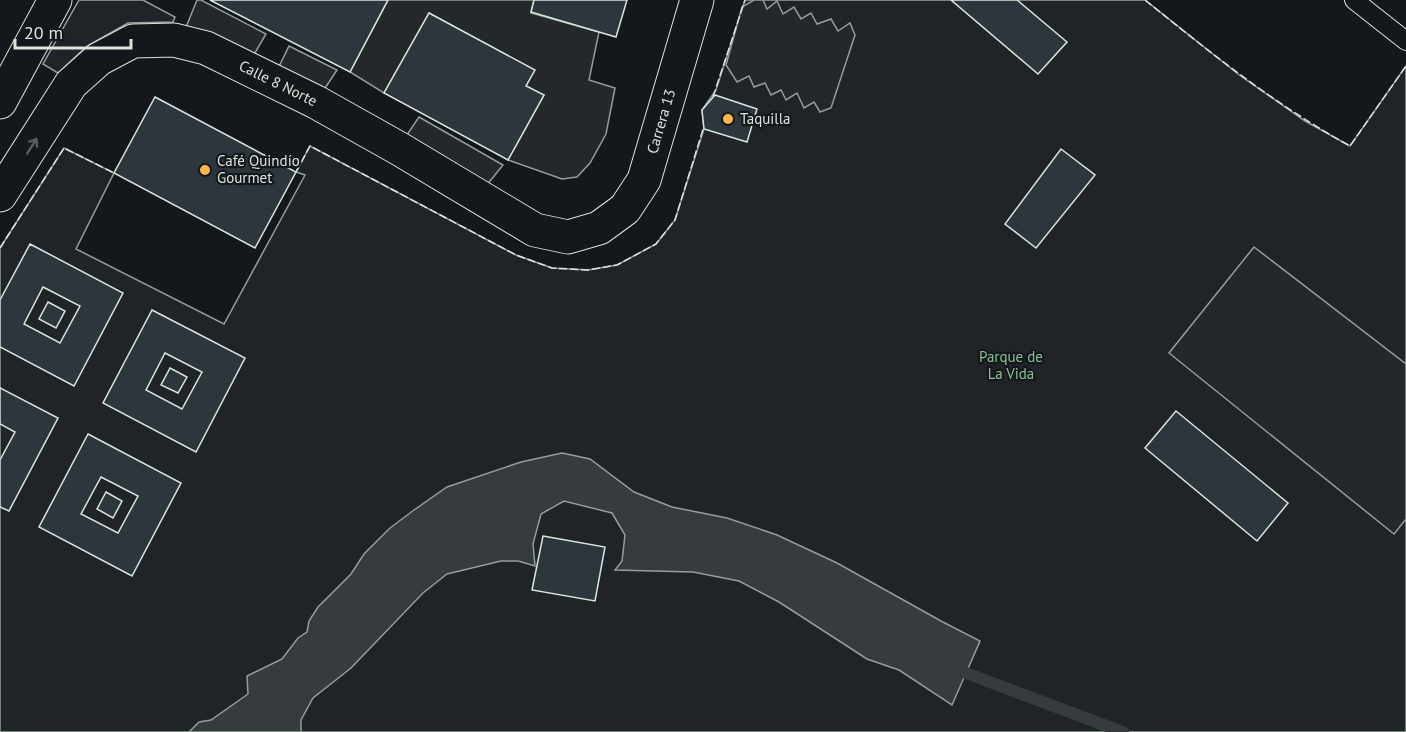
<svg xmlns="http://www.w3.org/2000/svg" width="1406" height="732" font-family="'PT Sans',sans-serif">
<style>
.green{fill:#202428;stroke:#939e99;stroke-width:1.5}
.parking{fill:#24282b;stroke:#939e99;stroke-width:1.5}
.water{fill:#363b3e;stroke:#939e99;stroke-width:1.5}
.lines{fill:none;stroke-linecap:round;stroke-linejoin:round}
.stream{stroke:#363b3e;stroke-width:12}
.building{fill:#2c363c;stroke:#d8e6dc;stroke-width:1.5;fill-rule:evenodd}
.lane-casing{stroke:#d8e6dc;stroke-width:20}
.street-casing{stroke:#d8e6dc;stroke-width:35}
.secondary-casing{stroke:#d8e6dc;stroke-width:35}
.lane{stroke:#14181c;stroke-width:18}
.street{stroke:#14181c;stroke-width:33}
.secondary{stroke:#14181c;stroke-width:33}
.fence{stroke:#d8e6dc;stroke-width:1.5;stroke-dasharray:8 3;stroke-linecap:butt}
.oneway{stroke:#59605f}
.poi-dot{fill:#ffb74d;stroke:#14181c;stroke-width:2}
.labels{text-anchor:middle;stroke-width:4.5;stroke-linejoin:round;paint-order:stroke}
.street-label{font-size:15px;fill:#d8e6dc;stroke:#14181c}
.poi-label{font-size:15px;fill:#d8e6dc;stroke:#14181c;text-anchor:start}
.park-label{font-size:15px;fill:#8ac095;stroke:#14181c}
</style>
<rect width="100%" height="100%" fill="#14181c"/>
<g class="green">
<path d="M79 0H143L175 17 173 22 128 23 87 46 58 73 43 64Z"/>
<path d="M745 0H1145L1238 74 1305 121 1350 146 1406 66V732H0V248L64 148 114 173 76 249 224 324 305 175 296 172 310 146 516 255 552 268 588 270 617 265 656 244 675 220 704 129 702 110 716 90Z"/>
</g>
<g class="parking">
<path d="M197 0H201L266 34 246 68 180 42Z"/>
<path d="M388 0H534L531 13 599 32 589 80 615 88 606 134 590 163 577 177 562 179 508 160 544 95 526 86 534 70 429 13 384 93 350 72Z"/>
<path d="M754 0H763L767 9 777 1 783 14 794 7 801 19 811 13 817 24 831 19 838 31 850 23 855 35 831 108 820 112 814 102 804 108 797 93 786 100 781 90 771 95 765 83 754 87 749 76 737 82 726 65 742 7Z"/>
<path d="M289 46 337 70 316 102 272 81Z"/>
<path d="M419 117 503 165 478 196 398 148Z"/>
<path d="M1254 247 1406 364V519L1394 534 1169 353Z"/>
</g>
<path class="water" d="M562 453 590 459 634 492 672 507 727 518 777 535 837 563 941 621 980 641 952 705 899 670 867 659 779 602 739 581 693 572 615 570 622 561 625 535 612 513 564 501 541 514 533 544 535 566 518 561H501L447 574 423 593 351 668 313 698 301 720V732H189L199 722 211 720 248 694 247 676 282 659 298 638 307 632 309 621 318 607 351 574 364 554 390 528 414 510 447 487 521 462Z"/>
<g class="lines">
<path class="stream" d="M966 673 1123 732"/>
</g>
<g class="building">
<path d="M210 0H388L350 72Z"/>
<path d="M534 0H627L616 37 531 12Z"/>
<path d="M951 0H1017L1067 42 1038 74Z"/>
<path d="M429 13 535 70 526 86 544 95 508 160 384 93Z"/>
<path d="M715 95 757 109 747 142 704 129 702 110Z"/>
<path d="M155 97 296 172 255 248 114 173Z"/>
<path d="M1061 149 1095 175 1036 248 1005 224Z"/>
<path d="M30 244 123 293 74 386 0 347V300ZM43 287 80 306 60 343 24 324Z"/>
<path d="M48 302 65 311 56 328 39 319Z"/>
<path d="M152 310 245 358 196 452 103 403ZM165 353 202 372 182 409 146 390Z"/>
<path d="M170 368 187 377 178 393 161 385Z"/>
<path d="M0 388 58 418 9 511 0 507V460L15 432 0 424Z"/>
<path d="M1176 411 1288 503 1257 541 1145 448Z"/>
<path d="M88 434 181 483 132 576 39 527ZM101 477 138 496 118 533 81 514Z"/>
<path d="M106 492 122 501 113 518 97 509Z"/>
<path d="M543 536 605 547 595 601 532 590Z"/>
</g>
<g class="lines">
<g class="lane-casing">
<path id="lane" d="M1354 0 1406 41"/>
</g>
<g class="street-casing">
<g id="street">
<path id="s1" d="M0 195 71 84 99 59 133 41 174 40 206 48 316 102 398 148 535 230 568 237 599 228 625 209 644 180 697 0"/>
</g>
</g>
<g class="secondary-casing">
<path id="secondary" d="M0 102 55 0"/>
</g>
<use href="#lane" class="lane"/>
<use href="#street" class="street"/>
<use href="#secondary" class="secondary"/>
<g class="fence">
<path d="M1145 0C1212 54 1274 104 1350 146L1406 66"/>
<path d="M713 97 745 0"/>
<path d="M296 172 310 146 516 255 552 268 588 270 617 265 656 244 675 220 704 126"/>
<path d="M0 248 64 148 114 173"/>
</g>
</g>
<defs><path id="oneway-shaft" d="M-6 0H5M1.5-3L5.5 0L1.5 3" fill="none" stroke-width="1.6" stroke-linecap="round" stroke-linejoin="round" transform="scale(1.5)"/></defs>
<use class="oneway" href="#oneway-shaft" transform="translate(32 146) rotate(-57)"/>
<g class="poi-dot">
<circle cx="728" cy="119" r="6"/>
<circle cx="205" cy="170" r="6"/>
</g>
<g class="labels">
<g class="street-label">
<text dy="5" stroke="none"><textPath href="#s1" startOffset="362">Calle 8 Norte</textPath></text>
<text dy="5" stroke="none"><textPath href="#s1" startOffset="852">Carrera 13</textPath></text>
</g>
<g class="poi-label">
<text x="740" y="124">Taquilla</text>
<text x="217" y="166">Café Quindío<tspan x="217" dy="17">Gourmet</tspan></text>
</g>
<g class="park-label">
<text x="1011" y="362">Parque de<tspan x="1011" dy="17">La Vida</tspan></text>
</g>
</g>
<path d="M15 39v9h116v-9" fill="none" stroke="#d8e6dc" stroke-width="3"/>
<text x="24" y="39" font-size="18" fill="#d8e6dc" stroke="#14181c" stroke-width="4.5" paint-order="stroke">20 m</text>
</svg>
